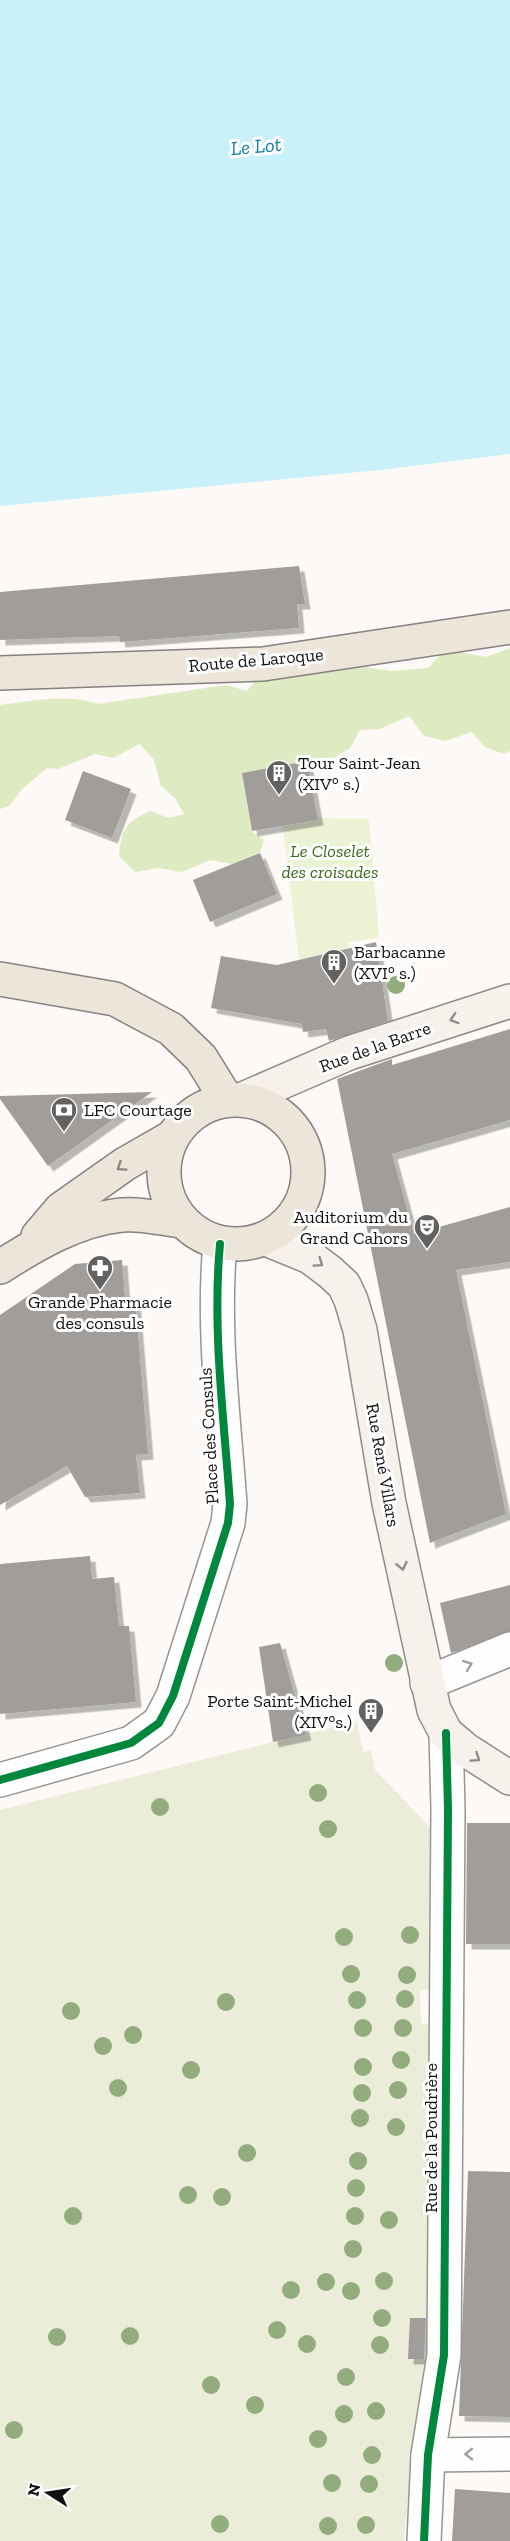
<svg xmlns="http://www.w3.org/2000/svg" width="510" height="2541" font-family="'Zilla Slab',serif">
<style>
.green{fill:#ecf2d4}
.forest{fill:#deeac2}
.cemetery{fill:#ecedd9}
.water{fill:#caf1f9}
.building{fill:#a09d9b;filter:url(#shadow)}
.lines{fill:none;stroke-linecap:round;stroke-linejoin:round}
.minor-casing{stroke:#969594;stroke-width:36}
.secondary-casing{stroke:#8d8c8a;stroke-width:36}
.primary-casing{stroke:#848281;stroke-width:36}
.minor{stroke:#fffefe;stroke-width:33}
.secondary{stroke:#f6f2eb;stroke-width:33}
.primary{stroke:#eee5da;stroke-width:33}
.cycleway-casing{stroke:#fff;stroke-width:11}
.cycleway{stroke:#00873e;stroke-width:8}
.tree{fill:#92ac7e}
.oneway{stroke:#8e8c88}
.oneway2{stroke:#8a857f}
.oneway3{stroke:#9f9f9f}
.labels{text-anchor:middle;stroke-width:6;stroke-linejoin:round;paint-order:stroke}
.street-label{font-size:18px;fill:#101010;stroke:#fff}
.poi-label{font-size:18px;fill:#101010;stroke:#fff;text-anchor:start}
.park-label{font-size:18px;font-style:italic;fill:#3c6d1b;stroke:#fff}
.water-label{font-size:20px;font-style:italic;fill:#1080a3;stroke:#fff}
</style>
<defs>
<filter id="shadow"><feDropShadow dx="5.5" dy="5.5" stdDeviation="0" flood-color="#0004"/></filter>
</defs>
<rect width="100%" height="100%" fill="#fcf9f6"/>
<path class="green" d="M317 818 369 819 379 937 348 943V948L299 960 283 826 317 820Z"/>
<path class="forest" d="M510 648V751L504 754 485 747 472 732 445 741 424 736 409 716 380 729 360 730 350 748 330 760 307 761 242 773 252 832 264 840 260 852 233 864 210 860 182 872 158 868 135 872 119 856C122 828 125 823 150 811L169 818 184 814 175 798 161 786 154 760 140 744 113 758 95 754 58 769 47 768 23 788 9 806 0 809V705C33 701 66 693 98 704L226 685 247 691 256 680 351 665 391 671 428 668 441 654 454 651 486 657Z"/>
<path class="cemetery" d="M357 1721 363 1752 371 1750 375 1770 436 1833 437 1989 420 1990 421 2024H436L431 2318H410L409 2358 429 2359 413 2449 404 2541H0V1810Z"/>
<path class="water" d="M0 0H510V454L380 470 0 506Z"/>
<g class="building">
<path d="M299 566 305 604H297L299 628 120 642 119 636 0 640V592Z"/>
<path d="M307 761 318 820 252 831 242 773Z"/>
<path d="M83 771 131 789 112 838 65 820Z"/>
<path d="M260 853 277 894 210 922 193 880Z"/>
<path d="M376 942 388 1021 329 1041 326 1029 303 1032 302 1024 211 1008 221 956 277 965Z"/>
<path d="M510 1029V1120L392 1154 414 1234 510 1207V1262L456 1270 506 1514 430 1543 337 1079 392 1059V1065Z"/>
<path d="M152 1092 48 1166 0 1099V1096Z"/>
<path d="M122 1260 125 1298 135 1297 148 1454 136 1455 140 1493 85 1497 67 1466 0 1505V1315L75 1264Z"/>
<path d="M90 1556 92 1579 114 1577 119 1626H129L136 1702 0 1714V1564Z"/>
<path d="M510 1585V1631L451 1653 440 1603Z"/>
<path d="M280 1643 306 1735 273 1742 259 1647Z"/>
<path d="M467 1823H510V1944H466Z"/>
<path d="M468 2171 510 2172V2417L459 2416Z"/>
<path d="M410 2318H426L424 2359H408Z"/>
<path d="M455 2489 510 2493V2541H452Z"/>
</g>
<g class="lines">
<g class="minor-casing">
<g id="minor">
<path d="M427 1683 510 1649"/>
<path d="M0 1780 131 1743 159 1723 173 1696 228 1523 230 1504C224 1418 212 1330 220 1244"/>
<path d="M428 2455 510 2454"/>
<path d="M424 2541 428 2455 444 2355 448 1809 446 1733"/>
</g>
</g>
<g class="secondary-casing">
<g id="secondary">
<path d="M243 1099 349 1053 510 1001"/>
<path d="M266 1239 310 1257 330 1272 344 1285 351 1300 360 1330 389 1503 434 1710 446 1733 466 1750 510 1778"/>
</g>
</g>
<g class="primary-casing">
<g id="primary">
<path d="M0 673 263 664 510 627"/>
<path d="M0 979 115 999 171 1029 201 1058 227 1100"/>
<circle cx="236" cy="1172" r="72"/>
<path d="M38 1236 61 1209 125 1164 172 1137"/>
<path d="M0 1267C36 1244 78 1219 122 1215 141 1213 163 1219 182 1221"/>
</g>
</g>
<use href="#minor" class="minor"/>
<use href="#secondary" class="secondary"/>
<use href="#primary" class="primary"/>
<g class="cycleway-casing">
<g id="cycleway">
<path d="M0 1780 131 1743 159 1723 173 1696 228 1523 230 1504C224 1418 212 1330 220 1244"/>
<path d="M424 2541 428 2455 444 2355 448 1809 446 1733"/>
</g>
</g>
<use href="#cycleway" class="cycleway"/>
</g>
<g class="tree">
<circle cx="396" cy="985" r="9"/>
<circle cx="394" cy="1663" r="9"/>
<circle cx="318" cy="1793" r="9"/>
<circle cx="160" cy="1807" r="9"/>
<circle cx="328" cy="1829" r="9"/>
<circle cx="410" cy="1935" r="9"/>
<circle cx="344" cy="1937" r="9"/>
<circle cx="351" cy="1974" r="9"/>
<circle cx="407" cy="1975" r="9"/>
<circle cx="405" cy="1999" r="9"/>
<circle cx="357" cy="2000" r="9"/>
<circle cx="226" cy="2002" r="9"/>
<circle cx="71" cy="2011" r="9"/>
<circle cx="363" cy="2028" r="9"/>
<circle cx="403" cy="2028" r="9"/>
<circle cx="133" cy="2035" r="9"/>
<circle cx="103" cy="2046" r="9"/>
<circle cx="401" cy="2060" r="9"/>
<circle cx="363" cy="2067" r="9"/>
<circle cx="191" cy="2070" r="9"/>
<circle cx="118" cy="2088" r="9"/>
<circle cx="398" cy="2090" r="9"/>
<circle cx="362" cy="2093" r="9"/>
<circle cx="360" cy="2118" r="9"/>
<circle cx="396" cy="2127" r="9"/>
<circle cx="247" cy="2153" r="9"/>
<circle cx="358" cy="2161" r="9"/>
<circle cx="356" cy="2188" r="9"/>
<circle cx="188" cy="2195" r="9"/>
<circle cx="222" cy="2197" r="9"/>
<circle cx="73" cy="2216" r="9"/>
<circle cx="355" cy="2216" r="9"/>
<circle cx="389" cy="2220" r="9"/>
<circle cx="353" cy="2249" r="9"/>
<circle cx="384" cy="2281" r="9"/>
<circle cx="326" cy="2282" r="9"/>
<circle cx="291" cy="2290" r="9"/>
<circle cx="351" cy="2291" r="9"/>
<circle cx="382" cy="2318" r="9"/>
<circle cx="277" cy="2330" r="9"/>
<circle cx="130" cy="2336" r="9"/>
<circle cx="57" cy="2337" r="9"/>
<circle cx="307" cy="2344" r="9"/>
<circle cx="380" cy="2345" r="9"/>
<circle cx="346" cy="2377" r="9"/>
<circle cx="211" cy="2385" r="9"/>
<circle cx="255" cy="2405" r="9"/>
<circle cx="376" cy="2411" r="9"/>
<circle cx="344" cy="2414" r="9"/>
<circle cx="14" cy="2430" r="9"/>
<circle cx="318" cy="2439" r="9"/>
<circle cx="372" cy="2455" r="9"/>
<circle cx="332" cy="2483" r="9"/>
<circle cx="369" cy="2484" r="9"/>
<circle cx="220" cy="2524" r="9"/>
<circle cx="366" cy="2525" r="9"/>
<circle cx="328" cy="2526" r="9"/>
</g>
<defs><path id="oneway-chevron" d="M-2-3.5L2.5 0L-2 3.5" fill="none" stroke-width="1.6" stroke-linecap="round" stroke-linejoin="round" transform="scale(1.5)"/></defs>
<g class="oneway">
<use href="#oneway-chevron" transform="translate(454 1019) rotate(162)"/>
<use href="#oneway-chevron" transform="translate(319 1263) rotate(35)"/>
<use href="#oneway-chevron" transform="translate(402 1566) rotate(78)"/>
<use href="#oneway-chevron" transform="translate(476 1758) rotate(34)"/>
</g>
<use class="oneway2" href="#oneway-chevron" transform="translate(121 1167) rotate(146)"/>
<g class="oneway3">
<use href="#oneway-chevron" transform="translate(468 1665) rotate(-21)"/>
<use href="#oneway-chevron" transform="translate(469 2454) rotate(179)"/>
</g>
<defs>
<g id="building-pin" transform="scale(1.35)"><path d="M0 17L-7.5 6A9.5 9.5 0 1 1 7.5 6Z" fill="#636260" stroke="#fff"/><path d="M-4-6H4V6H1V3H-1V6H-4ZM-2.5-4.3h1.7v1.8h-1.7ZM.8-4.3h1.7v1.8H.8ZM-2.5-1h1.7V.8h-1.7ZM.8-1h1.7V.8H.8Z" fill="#fff"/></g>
<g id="bank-pin" transform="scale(1.35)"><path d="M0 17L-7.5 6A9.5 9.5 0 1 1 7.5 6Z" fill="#636260" stroke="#fff"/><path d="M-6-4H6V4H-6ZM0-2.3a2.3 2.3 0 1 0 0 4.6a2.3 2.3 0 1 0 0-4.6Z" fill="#fff"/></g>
<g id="theatre-pin" transform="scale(1.35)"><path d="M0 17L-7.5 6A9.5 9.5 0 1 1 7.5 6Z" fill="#636260" stroke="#fff"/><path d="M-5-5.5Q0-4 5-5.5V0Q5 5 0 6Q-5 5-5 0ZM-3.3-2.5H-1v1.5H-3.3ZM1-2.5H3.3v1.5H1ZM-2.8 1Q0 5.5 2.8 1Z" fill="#fff"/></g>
<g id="pharmacy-pin" transform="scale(1.35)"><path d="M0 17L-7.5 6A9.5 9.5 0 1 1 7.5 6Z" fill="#636260" stroke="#fff"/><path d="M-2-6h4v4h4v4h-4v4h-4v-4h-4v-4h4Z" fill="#fff"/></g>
</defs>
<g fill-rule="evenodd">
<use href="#building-pin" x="279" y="773"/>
<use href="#building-pin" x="334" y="962"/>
<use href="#bank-pin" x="64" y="1110"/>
<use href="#theatre-pin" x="427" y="1227"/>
<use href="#pharmacy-pin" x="100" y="1268"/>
<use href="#building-pin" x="371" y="1711"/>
</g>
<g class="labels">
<g class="street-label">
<text transform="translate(256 660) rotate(-5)" y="6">Route de Laroque</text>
<text transform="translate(375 1047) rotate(-20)" y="6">Rue de la Barre</text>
<text transform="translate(209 1436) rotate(-93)" y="6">Place des Consuls</text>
<text transform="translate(383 1465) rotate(80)" y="6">Rue René Villars</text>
<text transform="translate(431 2138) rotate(-90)" y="6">Rue de la Poudrière</text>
</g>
<g class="poi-label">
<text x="298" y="769">Tour Saint-Jean<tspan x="298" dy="21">(XIV° s.)</tspan></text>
<text x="354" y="958">Barbacanne<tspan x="354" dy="21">(XVI° s.)</tspan></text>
<text x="84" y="1116">LFC Courtage</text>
<text x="408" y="1223" text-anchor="end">Auditorium du<tspan x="408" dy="21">Grand Cahors</tspan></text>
<text x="100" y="1308" text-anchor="middle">Grande Pharmacie<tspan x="100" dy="21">des consuls</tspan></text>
<text x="352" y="1707" text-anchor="end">Porte Saint-Michel<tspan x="352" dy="21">(XIV°s.)</tspan></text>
</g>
<g class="park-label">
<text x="330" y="857">Le Closelet<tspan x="330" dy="21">des croisades</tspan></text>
</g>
<g class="water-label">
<text transform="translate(256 146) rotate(-5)" y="7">Le Lot</text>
</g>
</g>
<g transform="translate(48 2493) rotate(282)" stroke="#ffffff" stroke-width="4.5" paint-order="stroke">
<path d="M0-4.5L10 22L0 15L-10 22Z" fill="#101010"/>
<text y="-9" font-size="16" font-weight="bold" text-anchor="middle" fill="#101010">N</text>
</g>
</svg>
